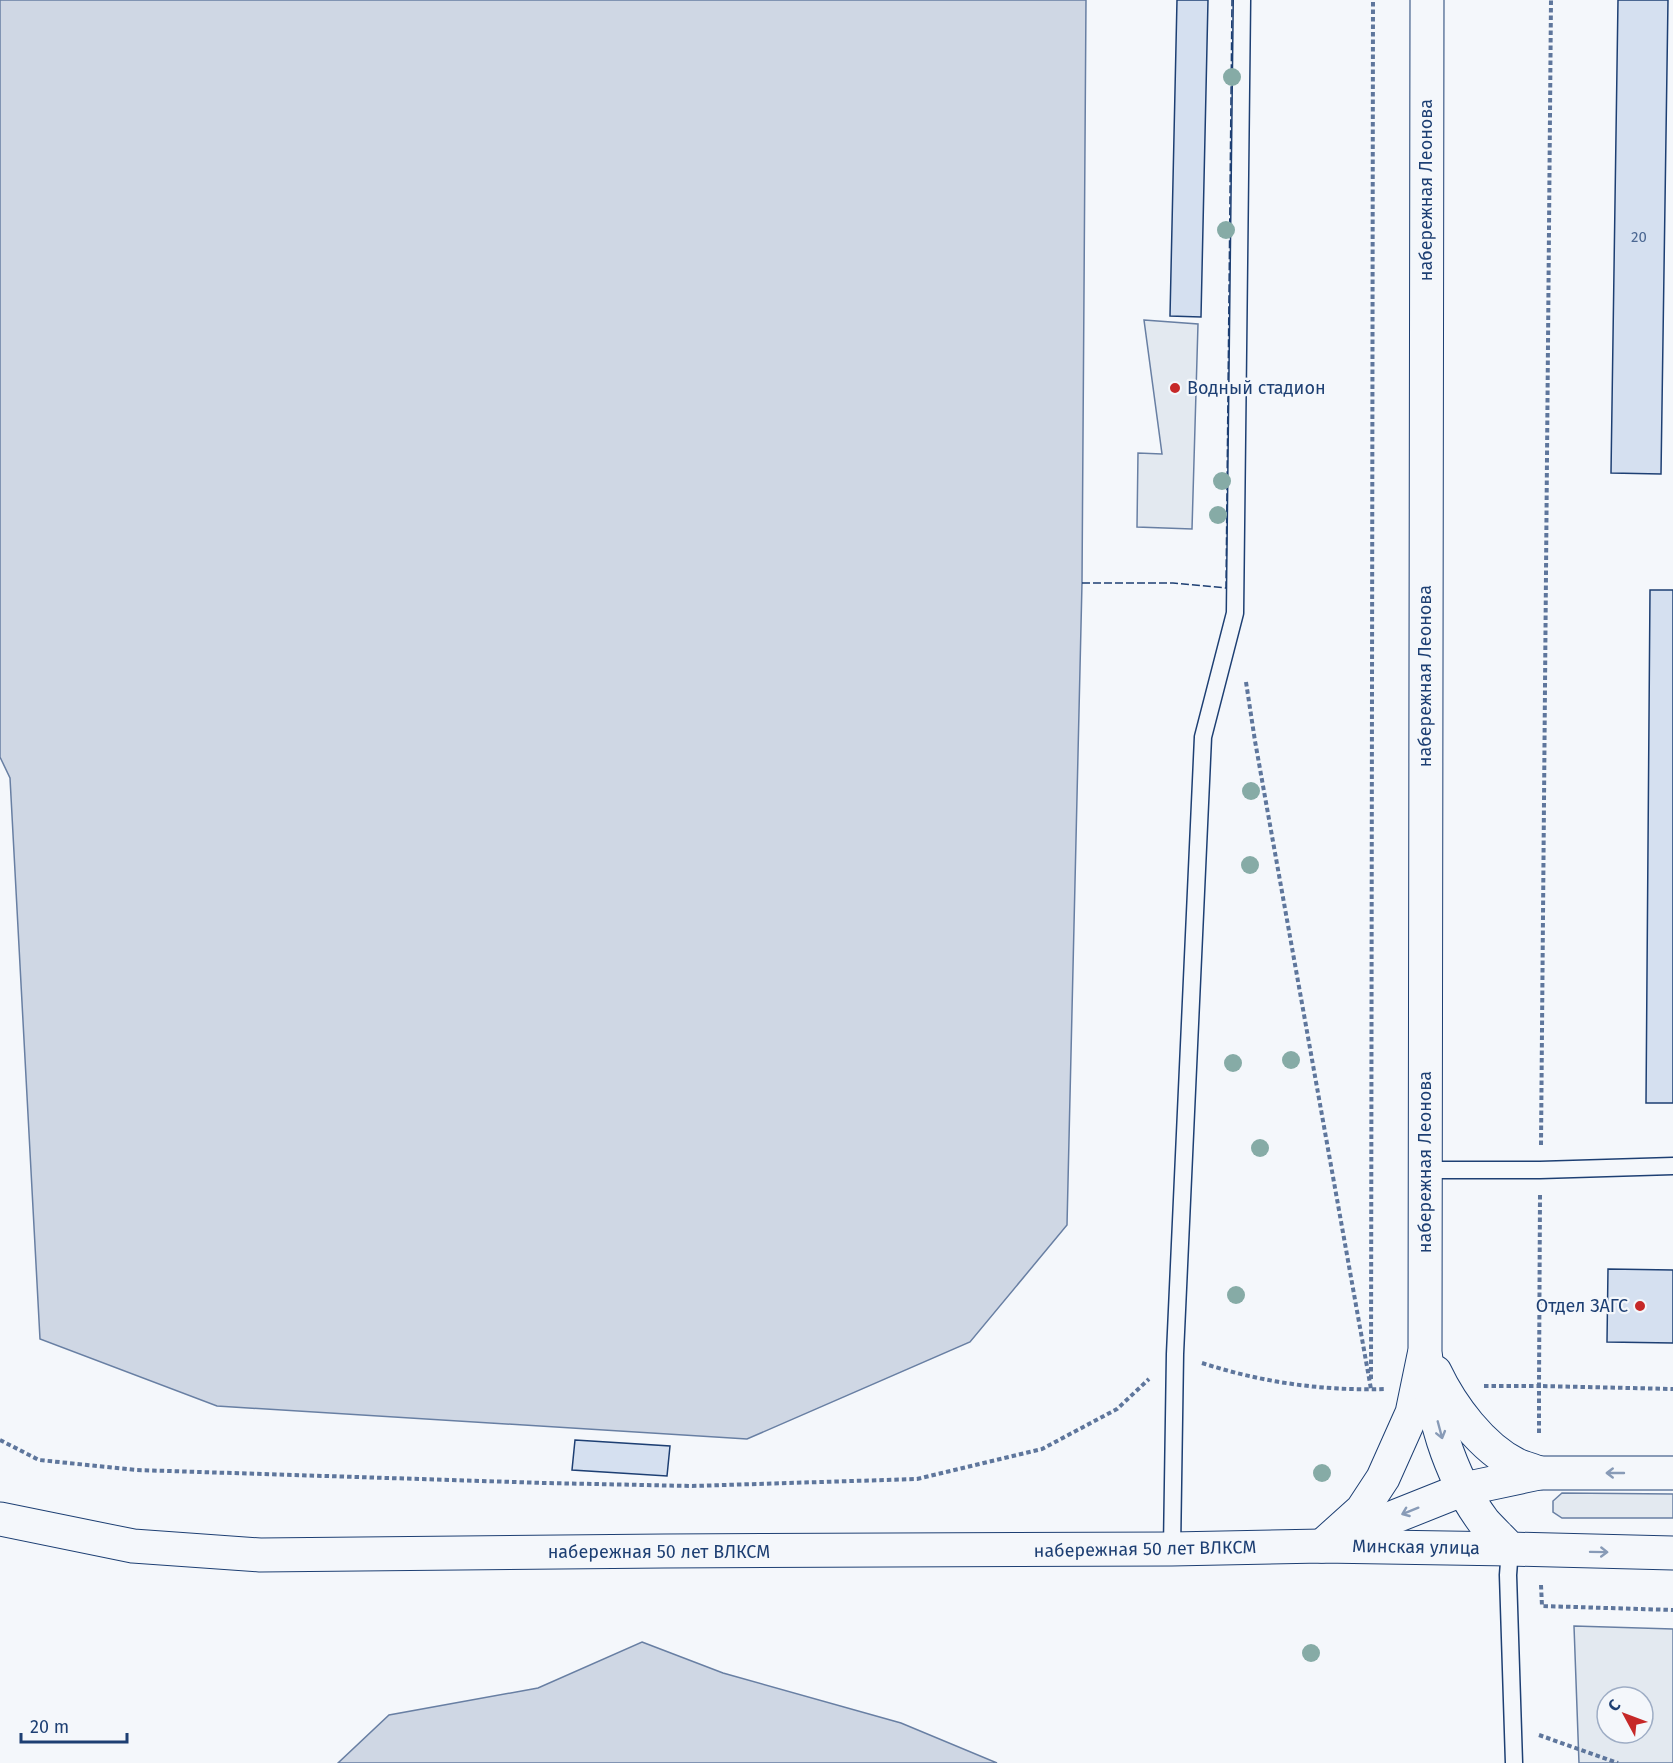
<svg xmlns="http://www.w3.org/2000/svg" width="1673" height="1763" font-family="'Fira Sans',sans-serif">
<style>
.green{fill:#e3e9f0;stroke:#687fa3;stroke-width:1.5;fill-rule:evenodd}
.water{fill:#cfd7e4;stroke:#687fa3;stroke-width:1.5}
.building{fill:#d5e0f0;stroke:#1d3f73;stroke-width:1.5}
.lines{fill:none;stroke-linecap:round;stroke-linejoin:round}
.service-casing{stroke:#1d3f73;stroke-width:19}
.tertiary-casing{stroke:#1d3f73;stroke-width:35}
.secondary-casing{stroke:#1d3f73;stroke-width:35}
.path{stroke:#5e769c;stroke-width:4;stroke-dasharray:4.5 3;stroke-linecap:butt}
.service{stroke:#f4f7fb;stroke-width:16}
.tertiary{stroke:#f4f7fb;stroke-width:33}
.secondary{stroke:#f4f7fb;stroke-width:33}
.fence{stroke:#1d3f73;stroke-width:1.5;stroke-dasharray:8 3;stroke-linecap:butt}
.tree{fill:#86aba6}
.oneway{stroke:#889bb7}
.poi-dot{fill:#c62828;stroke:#f4f7fb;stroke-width:2}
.labels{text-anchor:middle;stroke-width:4.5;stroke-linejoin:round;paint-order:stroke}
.number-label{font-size:15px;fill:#4b6792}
.street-label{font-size:18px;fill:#1d3f73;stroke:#f4f7fb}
.poi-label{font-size:18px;fill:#1d3f73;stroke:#f4f7fb;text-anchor:start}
</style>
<rect width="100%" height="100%" fill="#f4f7fb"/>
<g class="green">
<path d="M1144 320 1198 324 1192 529 1137 527 1138 453 1162 454Z"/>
<path d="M1562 1493 1673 1494V1518H1562L1553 1512V1501Z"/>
<path d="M1574 1626 1673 1629V1763H1579ZM1607 1697H1643V1733H1607Z"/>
</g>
<g class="water">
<path d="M0 0H1086L1082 583 1067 1225 970 1342 747 1439 217 1406 40 1339 10 778 0 757Z"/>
<path d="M642 1642 723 1673 901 1723 997 1763H338L389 1715 538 1688Z"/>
</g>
<g class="building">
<path d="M1177 0H1208L1201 317 1170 316Z"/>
<path d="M1618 0H1668L1661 474 1611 473Z"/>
<path d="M1650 590H1673V1103H1646Z"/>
<path d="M1608 1269 1673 1270V1343L1607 1342Z"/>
<path d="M575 1440 670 1446 667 1476 572 1470Z"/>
</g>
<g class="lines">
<g class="service-casing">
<g id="service">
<path d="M1425 1170H1540L1673 1166"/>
<path d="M1172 1549 1175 1354 1203 737 1235 613 1242 0"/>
<path d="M1510 1549 1508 1575 1514 1763"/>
</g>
</g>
<g class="tertiary-casing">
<g id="tertiary">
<path d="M0 1519 133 1546 260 1555 664 1551 1172 1549 1322 1546 1510 1549"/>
<path d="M1341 1538 1464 1489"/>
<path d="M1322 1546 1362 1510 1383 1478 1412 1413 1424 1355"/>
</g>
</g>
<g class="secondary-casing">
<g id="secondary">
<path d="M1427 0 1425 1352C1431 1410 1448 1474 1484 1522 1492 1531 1502 1540 1510 1549L1673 1553"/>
<path d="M1435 1372C1451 1406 1482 1448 1517 1465 1524 1468 1532 1470 1539 1473"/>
<path d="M1464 1489 1539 1473H1673"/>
</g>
</g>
<g class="path">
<path d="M1246 682 1255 741 1371 1389"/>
<path d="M1541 1145 1551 0"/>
<path d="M1540 1195 1539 1386 1673 1389"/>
<path d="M1202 1363C1261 1382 1321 1391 1384 1389"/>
<path d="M1371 1379 1373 0"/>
<path d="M1484 1386H1539V1435"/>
<path d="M0 1440 39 1460 137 1470 545 1483 692 1486 917 1479 1042 1449 1117 1409 1149 1379"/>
<path d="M1541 1585 1542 1606 1673 1610"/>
<path d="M1539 1735 1618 1763"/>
</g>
<use href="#service" class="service"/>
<use href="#tertiary" class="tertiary"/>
<use href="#secondary" class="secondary"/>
<path class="fence" d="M1082 583H1173L1226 588 1232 0"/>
</g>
<g class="tree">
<circle cx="1232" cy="77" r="9"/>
<circle cx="1226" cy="230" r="9"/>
<circle cx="1222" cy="481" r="9"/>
<circle cx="1218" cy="515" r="9"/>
<circle cx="1251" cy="791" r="9"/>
<circle cx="1250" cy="865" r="9"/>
<circle cx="1291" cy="1060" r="9"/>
<circle cx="1233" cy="1063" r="9"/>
<circle cx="1260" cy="1148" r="9"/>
<circle cx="1236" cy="1295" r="9"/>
<circle cx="1322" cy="1473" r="9"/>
<circle cx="1311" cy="1653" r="9"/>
</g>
<defs><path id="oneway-shaft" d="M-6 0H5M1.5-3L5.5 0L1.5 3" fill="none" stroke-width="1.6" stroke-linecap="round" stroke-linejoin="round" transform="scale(1.5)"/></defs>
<g class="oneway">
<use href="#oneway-shaft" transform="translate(1440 1430) rotate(75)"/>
<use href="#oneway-shaft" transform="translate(1615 1473) rotate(180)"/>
<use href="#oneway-shaft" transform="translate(1410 1511) rotate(158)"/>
<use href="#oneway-shaft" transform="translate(1599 1552) rotate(1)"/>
</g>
<g class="poi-dot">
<circle cx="1175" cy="388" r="6"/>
<circle cx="1640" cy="1306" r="6"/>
</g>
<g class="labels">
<g class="number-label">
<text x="1639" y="242">20</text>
</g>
<g class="street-label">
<text transform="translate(1426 190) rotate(-90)" y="6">набережная Леонова</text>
<text transform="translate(1425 676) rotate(-90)" y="6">набережная Леонова</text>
<text transform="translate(1425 1162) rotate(-90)" y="6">набережная Леонова</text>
<text transform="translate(1416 1547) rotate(1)" y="6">Минская улица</text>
<text transform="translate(1145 1549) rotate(-1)" y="6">набережная 50 лет ВЛКСМ</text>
<text x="659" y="1558">набережная 50 лет ВЛКСМ</text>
</g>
<g class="poi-label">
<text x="1187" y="394">Водный стадион</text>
<text x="1628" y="1312" text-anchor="end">Отдел ЗАГС</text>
</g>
</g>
<g transform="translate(1625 1715) rotate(311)"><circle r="28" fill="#f4f7fb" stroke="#9eadc5" stroke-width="1.5"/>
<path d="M0-4.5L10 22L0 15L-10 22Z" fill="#c62828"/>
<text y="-9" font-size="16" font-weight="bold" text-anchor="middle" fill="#1d3f73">С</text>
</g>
<path d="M21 1733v9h106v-9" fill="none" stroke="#1d3f73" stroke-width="3"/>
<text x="30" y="1733" font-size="18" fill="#1d3f73" stroke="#f4f7fb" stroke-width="4.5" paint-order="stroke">20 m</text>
</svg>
